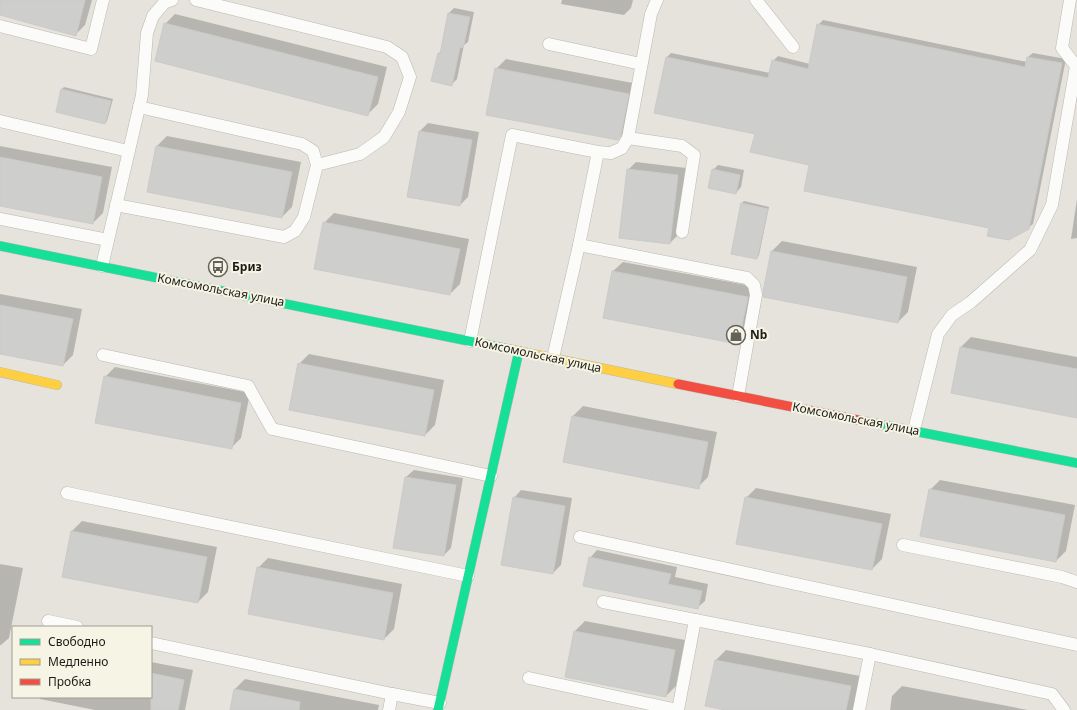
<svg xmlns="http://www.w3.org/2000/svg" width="1077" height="710" font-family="'Noto Sans',sans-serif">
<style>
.shadow{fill:#0003}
.building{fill:#cececc;stroke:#cbcac8}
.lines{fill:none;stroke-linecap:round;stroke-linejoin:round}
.lane-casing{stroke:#bab8b2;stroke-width:13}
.fast-casing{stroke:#bab8b2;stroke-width:10}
.slow-casing{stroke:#bab8b2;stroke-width:10}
.jam-casing{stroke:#bab8b2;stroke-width:10}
.lane{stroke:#fbfbfa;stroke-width:12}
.fast{stroke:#16e098;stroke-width:9}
.slow{stroke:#ffcf43;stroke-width:9}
.jam{stroke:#f24e42;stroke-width:9}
.labels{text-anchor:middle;stroke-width:4;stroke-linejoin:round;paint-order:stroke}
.poi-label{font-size:12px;font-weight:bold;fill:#1c1b15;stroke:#f6f4e5;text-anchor:start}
.street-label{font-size:12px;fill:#1c1b15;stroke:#f6f4e5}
</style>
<rect width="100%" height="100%" fill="#e5e3db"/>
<g class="shadow">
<path d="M0 0H92L85 25 76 34 0 14Z"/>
<path d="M562 0H633L631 8 624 15 561 4Z"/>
<path d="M454 8 474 12 468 42 464 45 457 79 452 84 438 54 441 51 449 13Z"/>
<path d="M175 14 387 67 378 104 368 114 165 24Z"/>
<path d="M823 20 1027 62 1028 57 1033 53 1066 59 1033 224 1028 228 990 227 810 164 756 133 666 58 671 53 770 73 773 61 778 56 810 64 818 25Z"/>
<path d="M506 59 638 84 628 129 618 139 496 69Z"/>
<path d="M64 87 113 99 107 121 105 123 61 90Z"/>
<path d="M428 123 479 132 468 197 460 205 409 196 420 131Z"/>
<path d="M167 136 301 162 292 207 282 217 157 146Z"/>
<path d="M0 146 112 167 103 213 93 223 0 205Z"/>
<path d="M636 162 686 168 678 235 670 243 628 170Z"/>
<path d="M718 165 744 170 741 187 736 193 713 170Z"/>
<path d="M1077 199V238L1071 239Z"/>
<path d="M744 201 769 207 759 255 757 258 742 203Z"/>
<path d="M334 213 469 239 460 284 450 294 324 223Z"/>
<path d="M782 241 917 267 908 312 898 322 764 292 772 251Z"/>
<path d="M623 262 757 287 748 333 738 343 612 272Z"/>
<path d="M0 294 82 309 73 355 63 365 0 353Z"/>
<path d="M971 337 1077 357V417L952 392 961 347Z"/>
<path d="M309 354 444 380 435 425 425 435 299 364Z"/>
<path d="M115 367 250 393 241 438 231 448 105 377Z"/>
<path d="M583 406 717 432 708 477 698 487 573 416Z"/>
<path d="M414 470 463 478 451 548 444 555 406 477Z"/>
<path d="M940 480 1075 505 1066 551 1056 561 930 490Z"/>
<path d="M756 488 891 514 882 559 872 569 746 498Z"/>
<path d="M521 490 572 498 561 565 553 573 514 498Z"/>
<path d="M82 521 217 547 208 592 198 602 63 576 72 531Z"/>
<path d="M597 550 677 567 675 577 708 584 705 601 697 608 590 558Z"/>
<path d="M268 558 402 584 394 629 384 639 258 568Z"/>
<path d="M0 564 23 568 9 638 1 645H0Z"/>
<path d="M585 621 685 640 676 686 666 696 575 631Z"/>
<path d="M726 650 860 676 854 710H731L707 705 716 660Z"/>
<path d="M151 662 193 670 185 710H95L40 699V697H151Z"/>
<path d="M245 679 379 705 378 710H231L235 689Z"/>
<path d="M902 686 1028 710H890L892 696Z"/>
</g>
<g class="building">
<path d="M0 0H85L76 36 0 15Z"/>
<path d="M448 13 470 17 463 48 460 47 452 86 431 81 438 53 440 54Z"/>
<path d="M164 23 378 77 368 116 155 61Z"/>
<path d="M817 24 1025 67 1027 57 1062 63 1029 229 1009 240 987 236 989 228 804 191 809 165 750 152 755 134 654 113 666 57 768 78 772 60 808 69Z"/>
<path d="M495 68 629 94 621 135 618 140 486 115Z"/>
<path d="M61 89 111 101 105 124 56 112Z"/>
<path d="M419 131 472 140 460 206 407 197Z"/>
<path d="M156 146 292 172 282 218 147 192Z"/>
<path d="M0 157 102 177 93 224 0 206Z"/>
<path d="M627 169 678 175 670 244 619 238Z"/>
<path d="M712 169 740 175 736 194 708 188Z"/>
<path d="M741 203 768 209 757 259 731 254Z"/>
<path d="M323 222 460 249 450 295 314 269Z"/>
<path d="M771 251 907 277 898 323 763 297V292Z"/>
<path d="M612 271 748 297 738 344 603 318Z"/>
<path d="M0 305 73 319 63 366 0 354Z"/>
<path d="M960 347 1077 369V418L951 393Z"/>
<path d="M298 363 434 390 425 436 289 410Z"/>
<path d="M104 376 241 403 232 449 95 423Z"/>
<path d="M572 416 708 442 699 489 563 462Z"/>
<path d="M405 477 456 485 444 556 393 548Z"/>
<path d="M929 489 1065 515 1056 562 920 536Z"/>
<path d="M513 497 565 506 553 574 501 565Z"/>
<path d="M745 497 882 524 872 570 736 544Z"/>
<path d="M71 531 207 557 198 603 62 577Z"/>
<path d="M589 557 671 574 668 584 702 591 698 609 583 586Z"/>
<path d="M257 567 393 593 384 640 248 614Z"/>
<path d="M574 631 675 650 666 697 565 677Z"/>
<path d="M715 660 851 686 846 710H725L705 706Z"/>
<path d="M151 673 184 680 178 710H151Z"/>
<path d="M234 689 300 702 299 710H230Z"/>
</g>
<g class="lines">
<g class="lane-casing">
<g id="lane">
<path d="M196 0 387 47 402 57 410 77 399 112 384 137 360 154 317 165"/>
<path d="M756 0 793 47"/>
<path d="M0 26 91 49 103 0"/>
<path d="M549 44 641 64"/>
<path d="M0 121 128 151"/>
<path d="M628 138 682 146 694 155 682 232"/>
<path d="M116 205 284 237 295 231 304 217 317 165 313 151 302 144 139 107"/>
<path d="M0 219 108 240"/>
<path d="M579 245 747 278 754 285 756 295 738 396"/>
<path d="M102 266 142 95 147 33 153 16 164 3 172 0"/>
<path d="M470 341 512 135 598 152 611 153 622 148 628 138 651 14 657 0"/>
<path d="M103 355 248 386 272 429 491 476"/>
<path d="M553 358 579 245 598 152"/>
<path d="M914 430 938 334 952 315 971 302 1030 250 1052 205 1076 66 1062 48 1070 0"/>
<path d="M67 493 468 576"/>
<path d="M580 537 1077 645"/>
<path d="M903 545 1062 577 1077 582"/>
<path d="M603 602 870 654 1052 694 1064 710"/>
<path d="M48 621 77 627"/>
<path d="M151 643 392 694 440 703"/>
<path d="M529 678 678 710"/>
<path d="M389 710 392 694"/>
<path d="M678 710 695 620"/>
<path d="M859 710 870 654"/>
</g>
</g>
<g class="fast-casing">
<g id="fast">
<path d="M0 246 508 349"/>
<path d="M868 422 1077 463"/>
<path d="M438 710 519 351"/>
</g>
</g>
<g class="slow-casing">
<g id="slow">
<path d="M508 349 678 384"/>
<path d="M0 372 57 385"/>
</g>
</g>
<g class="jam-casing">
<path id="jam" d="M678 384 868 422"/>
</g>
<use href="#lane" class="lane"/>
<use href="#fast" class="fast"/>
<use href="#slow" class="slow"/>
<use href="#jam" class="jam"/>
</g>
<defs>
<g id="bus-ring" transform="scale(1)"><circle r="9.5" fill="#f6f4e5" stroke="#62615a" stroke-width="1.5"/><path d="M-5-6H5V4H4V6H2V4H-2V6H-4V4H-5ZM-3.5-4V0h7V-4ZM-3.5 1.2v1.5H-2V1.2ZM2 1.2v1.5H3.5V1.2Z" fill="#62615a"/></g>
<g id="shop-ring" transform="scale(1)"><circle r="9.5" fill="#f6f4e5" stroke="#62615a" stroke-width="1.5"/><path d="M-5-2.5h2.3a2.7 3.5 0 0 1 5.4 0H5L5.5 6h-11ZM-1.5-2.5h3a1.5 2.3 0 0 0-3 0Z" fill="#62615a"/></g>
</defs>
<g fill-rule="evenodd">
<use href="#bus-ring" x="218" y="267"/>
<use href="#shop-ring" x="736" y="335"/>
</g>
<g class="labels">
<g class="poi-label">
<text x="232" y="271">Бриз</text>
<text x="750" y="339">Nb</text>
</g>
<g class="street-label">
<text transform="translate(221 290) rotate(11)" y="4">Комсомольская улица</text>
<text transform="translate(538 355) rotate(12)" y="4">Комсомольская улица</text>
<text transform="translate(856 419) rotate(11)" y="4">Комсомольская улица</text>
</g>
</g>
<rect x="12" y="626" width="140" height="72" fill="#f6f4e5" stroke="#9f9d92"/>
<rect x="20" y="639" width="20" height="6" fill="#16e098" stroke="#9f9d92"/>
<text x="48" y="646" font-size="12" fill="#1c1b15">Свободно</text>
<rect x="20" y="659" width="20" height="6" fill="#ffcf43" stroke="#9f9d92"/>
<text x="48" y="666" font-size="12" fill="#1c1b15">Медленно</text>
<rect x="20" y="679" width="20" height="6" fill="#f24e42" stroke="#9f9d92"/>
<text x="48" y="686" font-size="12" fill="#1c1b15">Пробка</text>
</svg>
